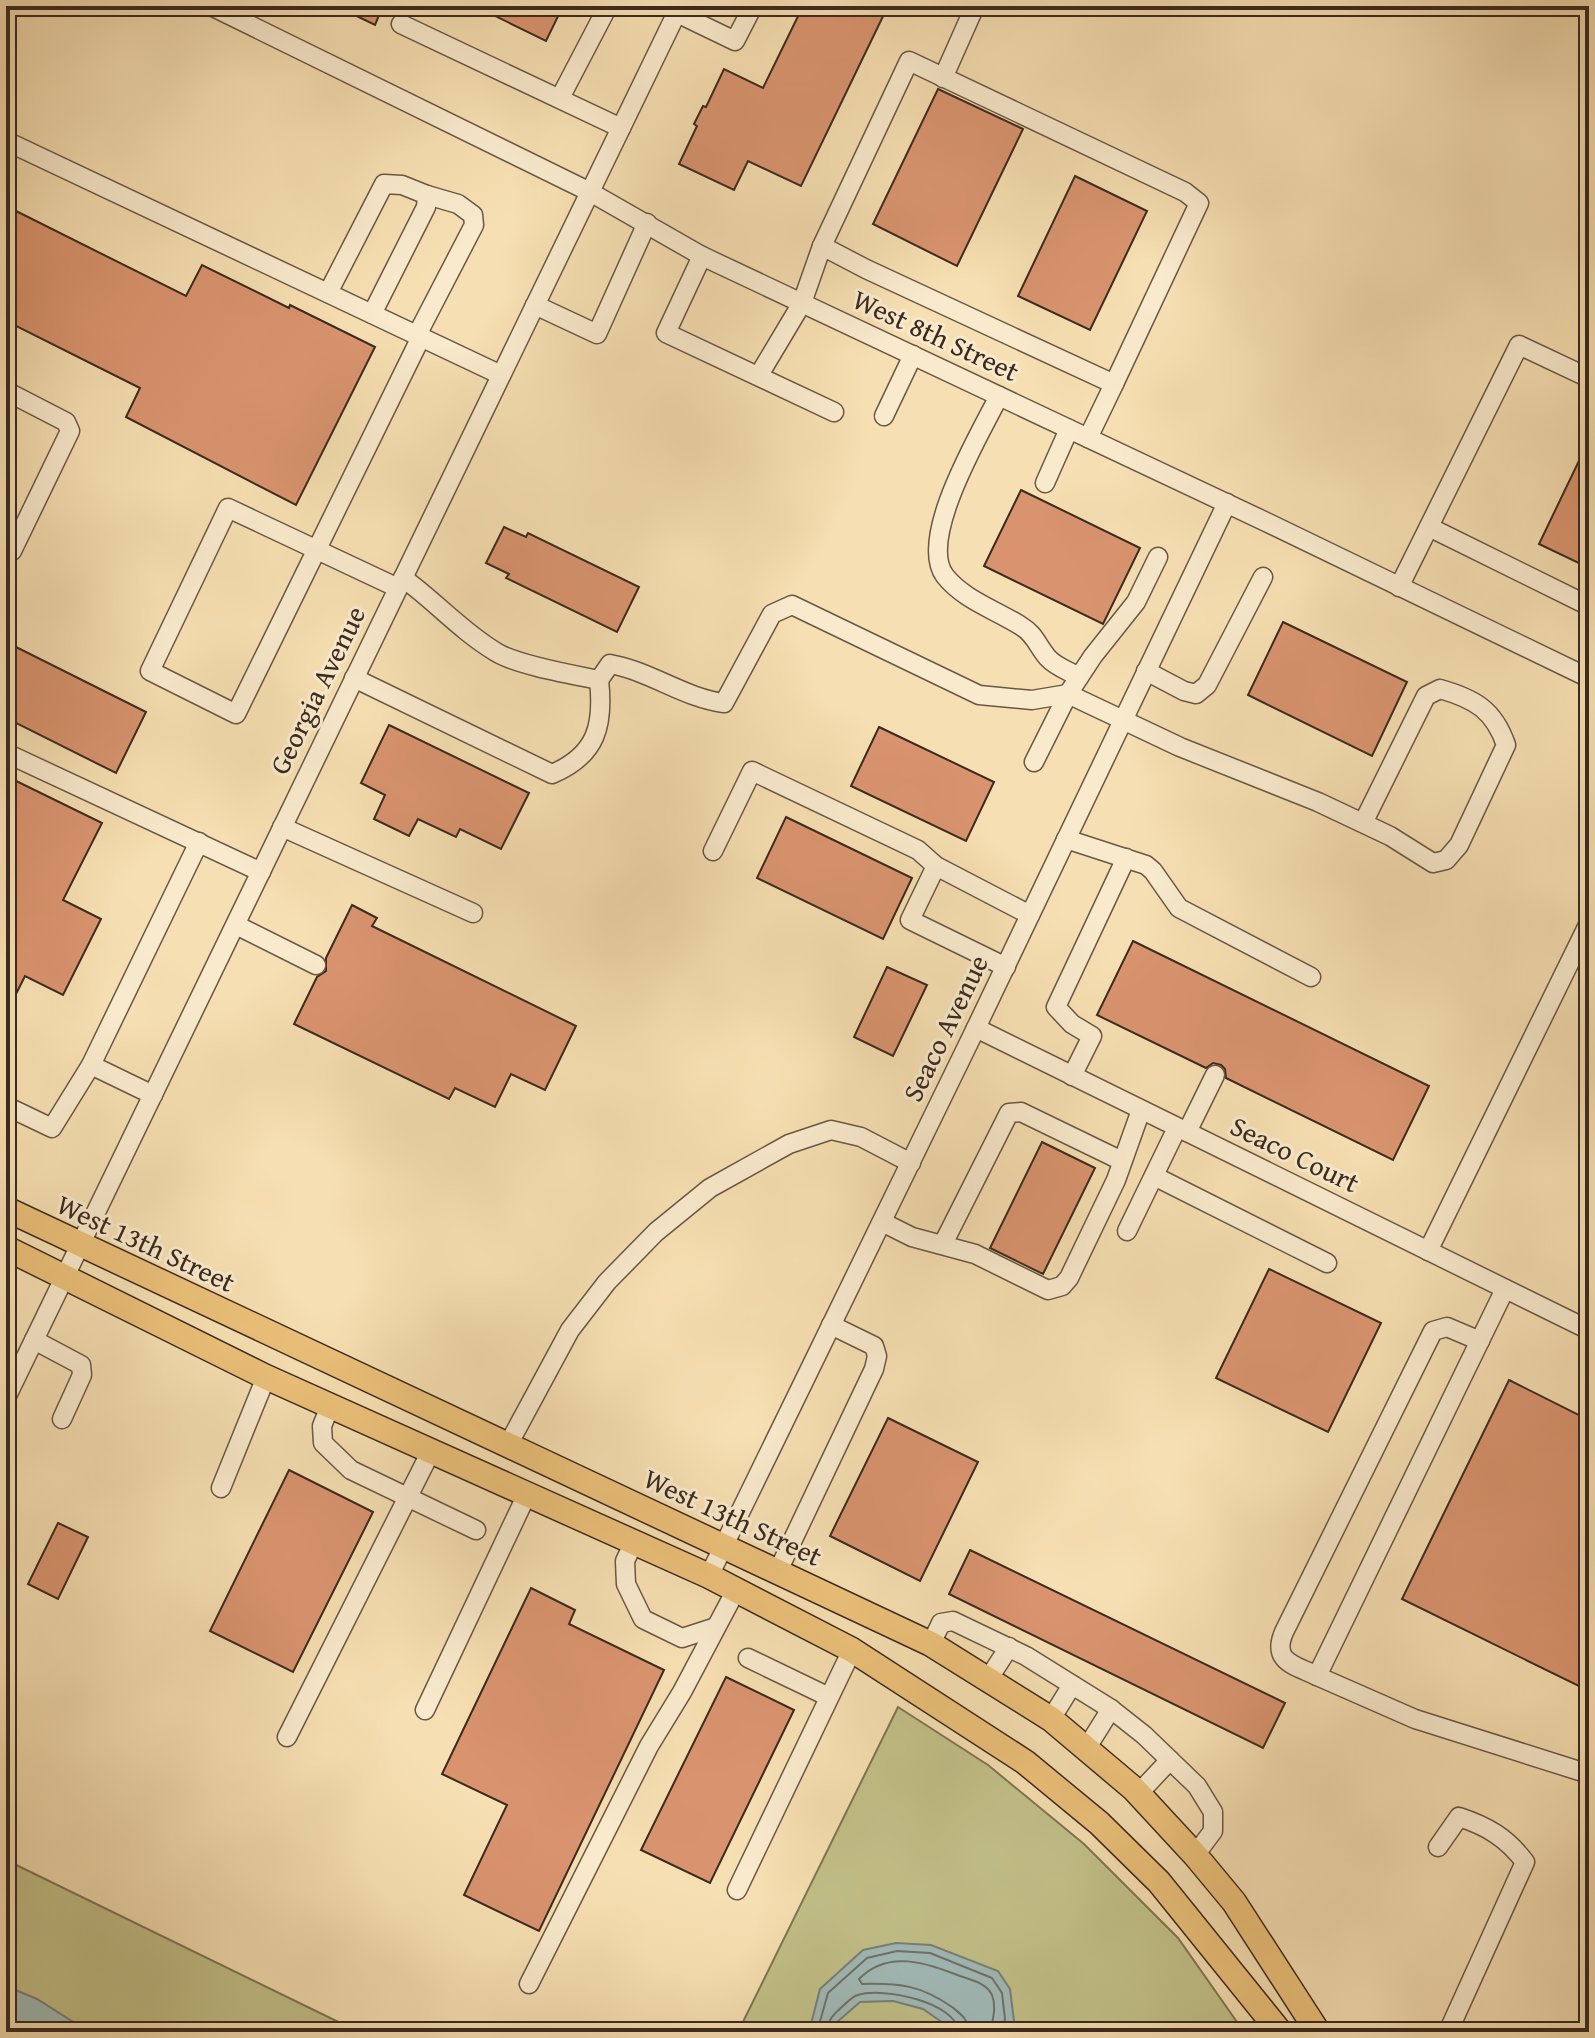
<svg xmlns="http://www.w3.org/2000/svg" width="1595" height="2038" font-family="'Gentium Book Plus',serif">
<style>
.green{fill:#c2c088;stroke:#7e7554;stroke-width:2}
.water{fill:#a1bab7;stroke:#78807b;stroke-width:2}
.lines{fill:none;stroke-linecap:round;stroke-linejoin:round}
.shore{stroke:#6e726c;stroke-width:2}
.building{fill:#d9946f;stroke:#3b2a20;stroke-width:2}
.minor-casing{stroke:#6a5744;stroke-width:21}
.major-casing{stroke:#3b2a20;stroke-width:27}
.minor{stroke:#f9eacd;stroke-width:18}
.major{stroke:#ebc079;stroke-width:24}
.labels{text-anchor:middle;stroke-width:6;stroke-linejoin:round;paint-order:stroke}
.street-label{font-size:28px;fill:#3b2a20;stroke:#f9eacd}
</style>
<rect width="100%" height="100%" fill="#f6dfb2"/>
<filter id="stains"><feTurbulence type="fractalNoise" baseFrequency=".0025" numOctaves="4"/><feColorMatrix values="0 0 0 0 .2 0 0 0 0 .09 0 0 0 0 .02 0 0 0 .5 -.17"/></filter>
<radialGradient id="worn" r=".72"><stop offset=".6" stop-color="#630" stop-opacity="0"/><stop offset="1" stop-color="#630" stop-opacity=".3"/></radialGradient>
<g class="green">
<path d="M898 1707 988 1765 1084 1844 1178 1938 1244 2032H738Z"/>
<path d="M6 1860 359 2032H6Z"/>
</g>
<g class="water">
<path d="M896 1943 931 1945 998 1971 1010 1989 1014 2021 1007 2032H956L923 2009 893 2001 860 2002 836 2023 835 2032H809L820 1989 863 1950Z"/>
<path d="M6 1986 37 1999 89 2032H6Z"/>
</g>
<g class="lines">
<g class="shore">
<path d="M817 2032 828 1993 867 1958 897 1951 930 1953 992 1978 1002 1993 1005 2019 1001 2032"/>
<path d="M827 2032C828 2019 833 2015 843 2006 847 2002 853 1996 858 1995 883 1987 956 2002 959 2032"/>
<path d="M969 2032C968 2019 962 2015 952 2007 921 1985 899 1983 862 1984L859 1979C888 1949 926 1963 960 1976 971 1980 987 1983 992 1995 997 2008 992 2019 991 2032"/>
</g>
</g>
<g class="building">
<path d="M336 6H383L375 25Z"/>
<path d="M475 6H563L546 41Z"/>
<path d="M803 6H888L801 186 748 161 734 190 679 164 697 126 694 124 703 106 706 107 724 69 763 88Z"/>
<path d="M938 89 1023 129 957 266 873 224Z"/>
<path d="M1075 176 1147 211 1090 330 1018 296Z"/>
<path d="M6 206 186 296 202 265 289 308 290 305 375 347 296 505 126 417 140 388 6 321Z"/>
<path d="M1589 440V568L1539 544Z"/>
<path d="M1021 490 1140 548 1103 624 984 566Z"/>
<path d="M504 527 526 537 528 533 639 587 617 632 506 578 509 574 486 563Z"/>
<path d="M1283 622 1407 682 1372 756 1248 695Z"/>
<path d="M6 642 146 712 116 773 6 718Z"/>
<path d="M389 725 529 793 501 849 460 829 456 837 418 819 409 836 374 819 385 795 361 783Z"/>
<path d="M879 727 994 782 966 841 851 786Z"/>
<path d="M6 776 102 823 63 900 101 919 63 995 25 976 6 1014Z"/>
<path d="M786 817 912 878 883 939 757 878Z"/>
<path d="M352 905 377 918 372 926 576 1026 545 1090 511 1074 495 1107 455 1088 449 1099 294 1024 317 977 326 971V958Z"/>
<path d="M1133 941 1429 1086 1393 1160 1226 1078 1225 1069 1221 1065 1213 1063 1206 1068 1097 1015Z"/>
<path d="M887 967 927 985 893 1056 854 1037Z"/>
<path d="M1042 1142 1095 1168 1043 1274 990 1248Z"/>
<path d="M1269 1269 1381 1323 1328 1432 1216 1378Z"/>
<path d="M1509 1380 1589 1420V1691L1402 1599Z"/>
<path d="M888 1418 978 1462 920 1581 830 1536Z"/>
<path d="M289 1470 373 1512 293 1672 210 1631Z"/>
<path d="M58 1523 88 1537 58 1599 28 1584Z"/>
<path d="M970 1550 1285 1703 1263 1748 949 1594Z"/>
<path d="M531 1588 575 1610 569 1624 664 1670 539 1931 464 1895 507 1805 442 1774Z"/>
<path d="M726 1677 794 1710 710 1883 641 1850Z"/>
</g>
<g class="lines">
<g class="minor-casing">
<g id="minor">
<path d="M211 6 590 192 702 256 1262 520 1589 678"/>
<path d="M677 13 735 41 753 6"/>
<path d="M401 24 621 128"/>
<path d="M943 78 975 6"/>
<path d="M560 98 608 6"/>
<path d="M6 141 501 375"/>
<path d="M822 246 866 269 1114 384 1088 438"/>
<path d="M702 256 666 333 834 412"/>
<path d="M328 293 384 184 402 185 427 195 426 207 372 314"/>
<path d="M535 305 597 334 647 223"/>
<path d="M417 335 474 225 473 215 458 204 427 195"/>
<path d="M759 375 802 303 822 246 909 61 1185 192 1199 203 1114 384"/>
<path d="M6 391 66 422 70 431 12 551 6 554"/>
<path d="M999 396C980 434 917 539 945 576 964 600 996 610 1021 626 1035 634 1038 647 1048 658 1056 667 1069 671 1079 677"/>
<path d="M884 416 913 355"/>
<path d="M1045 483 1069 429"/>
<path d="M1429 527 1589 606"/>
<path d="M403 578C435 601 461 631 496 652 516 665 574 675 599 680L610 664C650 671 684 698 724 703L772 614 792 605 979 695 1032 700 1068 694 1180 747 1318 802 1390 836 1433 863 1446 860 1459 845 1506 745C1494 710 1475 699 1440 689L1426 696 1363 823"/>
<path d="M1399 587 1519 345 1589 378"/>
<path d="M398 588 228 508 150 671 236 714 421 337"/>
<path d="M1146 671 1184 691 1196 694 1207 685 1263 577"/>
<path d="M354 678 552 774C597 755 604 725 599 680"/>
<path d="M6 753 261 872"/>
<path d="M1034 762 1068 694 1093 656 1136 602 1158 557"/>
<path d="M282 827 473 913"/>
<path d="M1066 839 1146 865 1153 871 1179 908 1311 977"/>
<path d="M713 851 752 771 918 850 936 866 1030 915"/>
<path d="M936 866 910 920 1006 967"/>
<path d="M236 925 316 965"/>
<path d="M976 1028 1589 1330"/>
<path d="M1072 1076 1092 1036 1072 1024 1056 1007 1126 858"/>
<path d="M153 1095 91 1065 199 842"/>
<path d="M6 1106 52 1128 91 1065"/>
<path d="M1187 1132 1215 1075"/>
<path d="M1154 1176 1327 1263"/>
<path d="M882 1222 912 1237 975 1254 1048 1290 1062 1286 1069 1278 1116 1180 1141 1110"/>
<path d="M1127 1231 1177 1128"/>
<path d="M943 1244 1009 1113 1021 1112 1122 1161"/>
<path d="M1428 1251 1589 923"/>
<path d="M1505 1289 1317 1676 1415 1719 1589 1774"/>
<path d="M34 1340 81 1365 82 1375 62 1419"/>
<path d="M6 1398 680 6"/>
<path d="M330 1406 322 1426 323 1443 351 1470 476 1530"/>
<path d="M508 1445 570 1330 607 1282 656 1232 710 1188 789 1144 831 1130 861 1137 911 1163"/>
<path d="M221 1488 266 1377"/>
<path d="M634 1542 625 1561 626 1584 643 1619 682 1638 716 1627"/>
<path d="M778 1571 874 1369 877 1356 874 1346 831 1325"/>
<path d="M709 1576 976 1028 1227 503"/>
<path d="M931 1644 941 1623 953 1621 1026 1656 1111 1709 1144 1735 1197 1786 1213 1812V1831L1195 1855"/>
<path d="M748 1658 829 1697"/>
<path d="M1317 1676C1295 1665 1271 1662 1284 1632L1433 1331 1447 1327 1480 1341"/>
<path d="M989 1678 1009 1647"/>
<path d="M425 1710 527 1494"/>
<path d="M1051 1719 1072 1685"/>
<path d="M287 1737 431 1451"/>
<path d="M1086 1749 1111 1709"/>
<path d="M1138 1794 1170 1760"/>
<path d="M1438 1847 1459 1817C1487 1826 1507 1838 1525 1862L1448 2032"/>
<path d="M737 1890 852 1650"/>
<path d="M529 1984 649 1746 682 1692 736 1590"/>
</g>
</g>
<g class="major-casing">
<g id="major">
<path d="M6 1209 931 1644 1051 1719 1134 1789 1195 1855 1234 1902 1318 2032"/>
<path d="M6 1248 266 1377 709 1576 852 1650 1025 1762 1099 1823 1159 1882 1280 2032"/>
</g>
</g>
<use href="#minor" class="minor"/>
<use href="#major" class="major"/>
</g>
<g class="labels">
<g class="street-label">
<text transform="translate(936 335) rotate(25)" y="10">West 8th Street</text>
<text transform="translate(317 690) rotate(-64)" y="10">Georgia Avenue</text>
<text transform="translate(945 1028) rotate(-64)" y="10">Seaco Avenue</text>
<text transform="translate(1295 1154) rotate(26)" y="10">Seaco Court</text>
<text transform="translate(146 1243) rotate(25)" y="10">West 13th Street</text>
<text transform="translate(733 1517) rotate(25)" y="10">West 13th Street</text>
</g>
</g>
<rect width="1595" height="2038" fill="none" stroke="#f6dfb2" stroke-width="32"/>
<rect x="8" y="8" width="1579" height="2022" fill="none" stroke="#3b2a20" stroke-width="4"/>
<rect x="16" y="16" width="1563" height="2006" fill="none" stroke="#3b2a20" stroke-width="2"/>
<rect width="100%" height="100%" filter="url(#stains)"/>
<rect width="100%" height="100%" fill="url(#worn)"/>
</svg>
